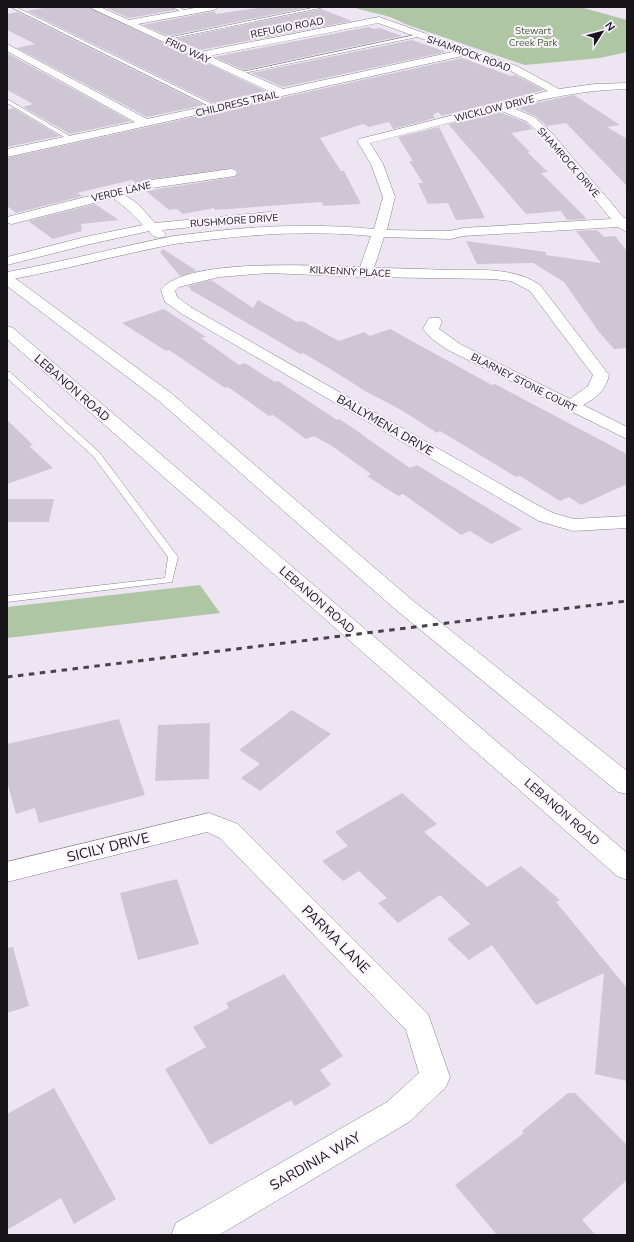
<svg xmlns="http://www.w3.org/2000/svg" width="634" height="1242" font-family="'Nunito Sans',sans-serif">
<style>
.green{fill:#afc6a5}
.building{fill:#cfc6d4}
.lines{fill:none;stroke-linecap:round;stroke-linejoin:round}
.service-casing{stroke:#8a828f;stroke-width:1}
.minor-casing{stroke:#8a828f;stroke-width:1}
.secondary-casing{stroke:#8a828f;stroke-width:1}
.service{fill:#fff;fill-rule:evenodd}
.minor{fill:#fff;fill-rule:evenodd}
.secondary{fill:#fff;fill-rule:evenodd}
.rail{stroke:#474249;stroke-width:3;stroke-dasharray:5.5 5.5;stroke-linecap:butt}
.labels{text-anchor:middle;stroke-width:4;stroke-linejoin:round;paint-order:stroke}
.far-street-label{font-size:10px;fill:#18151a;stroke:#fbf3fe}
.far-park-label{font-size:10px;fill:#40622e;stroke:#fbf3fe}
.street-label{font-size:12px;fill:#18151a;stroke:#fbf3fe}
.near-street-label{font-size:14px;fill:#18151a;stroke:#fbf3fe}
</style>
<rect width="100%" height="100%" fill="#eee5f3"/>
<g class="green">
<path d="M352 7H580L627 20V52L600 58 525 65 405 24C389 14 370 13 352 7Z"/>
<path d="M200 585 220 613 7 638V607Z"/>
</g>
<g class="building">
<path d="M49 7H88L266 91 213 103 27 11Z"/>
<path d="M104 7H171L175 10 129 18Z"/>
<path d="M264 7H310L168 36 143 25 215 11 216 14Z"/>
<path d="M321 9 352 21 200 50 175 39Z"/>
<path d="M18 12 204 105 147 117 17 48 35 44 7 30V14Z"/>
<path d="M368 27 374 29 380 28 402 36 244 70 214 57Z"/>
<path d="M412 40 446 52 283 87 251 73Z"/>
<path d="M7 53 131 121 70 134 23 107 33 104 7 90Z"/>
<path d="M462 58 511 76 515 75 544 90 442 116 438 112 433 115 435 118 393 129 389 122 369 127 363 124 320 138 341 171H344L361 204 324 206 321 202 215 210 214 208 183 214 177 209 169 210 146 191 235 177 238 172 235 169 231 168 152 179 136 183 132 180 77 193 83 196 16 213 7 206V158Z"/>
<path d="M574 95 620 125 607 127 627 139V186L566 123 547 126 535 116 516 107Z"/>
<path d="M13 108 60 136 7 147V110Z"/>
<path d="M499 112 525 122 533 129 511 133 530 152H527L548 172 541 173 587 219 567 220 561 211 526 214 448 124Z"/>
<path d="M439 127 485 218 456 220 448 203 428 204 418 183H423L409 161H413L398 137Z"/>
<path d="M95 204 119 220 81 224 82 231 53 239 28 221Z"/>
<path d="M597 230 604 237 615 236 627 251V348L614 349 599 332 564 282 533 263 477 264 466 241 546 252V255L601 263 576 231Z"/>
<path d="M163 249 197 271 180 276 160 252Z"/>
<path d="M211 280 253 308 258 300 297 322 302 321 339 341 364 332 370 336 390 329 492 385 495 384 627 454V484L581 505 569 497 560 501 520 476 516 477 440 431 437 433 403 411 365 391 332 370 303 353 300 354 191 290 188 286Z"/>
<path d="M164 309 206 337 201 338 239 365 245 363 275 382 278 381 337 420 339 419 362 434H361L410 468 417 465 522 529 491 544 470 531 461 535 403 494 398 496 367 476 371 474 332 446 314 436 306 439 273 415 269 416 228 387 225 388 169 350 166 351 122 323Z"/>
<path d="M7 420 33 445 29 446 53 468 7 484Z"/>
<path d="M7 499H54L49 522H7Z"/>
<path d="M292 710 331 734 260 791 241 778 260 764 239 750Z"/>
<path d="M119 719 145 795 39 823 35 808 16 814 7 781V744Z"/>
<path d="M210 723 209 779 155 781 158 725Z"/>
<path d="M402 793 437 824 424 832 487 887 521 866 560 900 556 902 627 988V1081L595 1074 604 973 536 1005 492 945 469 960 447 939 470 924 440 895 398 923 378 903 387 898 359 871 343 881 322 861 348 846 335 832Z"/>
<path d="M177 879 199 944 138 960 120 893Z"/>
<path d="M13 947 29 1006 7 1013V948Z"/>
<path d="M284 974 343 1056 320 1070 331 1085 295 1106 291 1100 210 1145 165 1069 206 1047 193 1027 229 1008 226 1003Z"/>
<path d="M54 1088 116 1199 74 1224 61 1198 7 1230V1114Z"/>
<path d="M568 1093H575L627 1145V1180L582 1220 596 1235H497L455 1185 524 1133 522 1131Z"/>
</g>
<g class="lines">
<g class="service-casing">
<g id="service">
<path d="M11 7H16L220 108 215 109Z"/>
<path d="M172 7H178L188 12 184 13Z"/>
<path d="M317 7H325L164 40 162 39Z"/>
<path d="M420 34 422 36 239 74 237 73Z"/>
<path d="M7 99 73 138 74 139 69 140 7 103Z"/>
<path d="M7 372H10L99 452 178 557 172 582 7 602V596L165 578 168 557 93 456 7 378Z"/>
</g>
</g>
<g class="minor-casing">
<g id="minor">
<path d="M89 7H100L129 20 200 7H218L214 10 138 24 200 52 379 17 517 66 559 89 595 84 627 83V89C586 90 551 97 511 107L534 117 550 131 624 218H627V232L618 227 463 236 450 239 384 237 374 268C398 268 423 269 448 270 478 270 514 267 540 285L609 375C606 390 596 398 583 405L627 427V439L448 350 432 339 423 329 429 318H439L442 321 439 329 460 344 570 399 588 386 593 375 530 291 511 281 493 279 365 277 268 273 219 277 179 287 175 291 177 297 192 308 537 505 553 513 574 519 627 516V528L573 531 539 521 182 314 165 302 161 290C184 257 321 266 360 267L371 236C319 231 268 233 216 239 202 241 188 242 174 244 118 255 63 270 7 280V272C63 262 118 247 174 236 188 234 202 233 216 231 269 225 321 224 374 229L383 197 371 164 357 141 359 139 548 91 509 70 467 55 7 157V149L135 122 7 51V44L147 119 271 92ZM378 23 457 51 283 89 209 56ZM499 110 526 121 542 135 611 219 463 228 450 231 387 230 395 197 383 164 370 143Z"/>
<path d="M231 169 235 170 237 173 235 176 152 188 125 195 138 204 155 223 270 212 275 213 276 216 275 219 162 230 166 234 164 237C156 239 154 237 149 231L86 245 7 265V257L85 237 143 225 128 210 113 198 12 224 7 223V217L152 180Z"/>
<path d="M209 813 238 824 428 1014 450 1077 446 1087 409 1122 219 1235H171L176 1223 387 1102 419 1073 406 1030 220 838 207 832 7 882V862Z"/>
</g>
</g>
<g class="secondary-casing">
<g id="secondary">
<path d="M7 275 12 276 171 393 411 599 627 771V794L618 792 395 609 159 401 7 286Z"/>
<path d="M7 326 13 328 627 853V880L617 876 7 339Z"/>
</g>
</g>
<use href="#service" class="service"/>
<use href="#minor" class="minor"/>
<use href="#secondary" class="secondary"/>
<path class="rail" d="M7 677 627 601"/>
</g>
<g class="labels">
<g class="far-street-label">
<text transform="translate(287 27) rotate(-11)" y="4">REFUGIO ROAD</text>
<text transform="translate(188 50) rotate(25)" y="4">FRIO WAY</text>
<text transform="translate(469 53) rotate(20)" y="4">SHAMROCK ROAD</text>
<text transform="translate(237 103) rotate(-13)" y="4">CHILDRESS TRAIL</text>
<text transform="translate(494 108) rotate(-14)" y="4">WICKLOW DRIVE</text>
<text transform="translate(569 162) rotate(49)" y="4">SHAMROCK DRIVE</text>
<text transform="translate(121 191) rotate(-13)" y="4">VERDE LANE</text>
<text transform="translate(234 220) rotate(-4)" y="4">RUSHMORE DRIVE</text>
<text transform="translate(350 271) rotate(3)" y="4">KILKENNY PLACE</text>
<text transform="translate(524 382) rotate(27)" y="4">BLARNEY STONE COURT</text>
</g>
<g class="far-park-label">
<text x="533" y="34">Stewart<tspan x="533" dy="12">Creek Park</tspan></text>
</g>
<g class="street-label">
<text transform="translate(72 388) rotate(41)" y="4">LEBANON ROAD</text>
<text transform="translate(385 425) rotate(30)" y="4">BALLYMENA DRIVE</text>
<text transform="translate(317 600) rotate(41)" y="4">LEBANON ROAD</text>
<text transform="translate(562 812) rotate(41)" y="4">LEBANON ROAD</text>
</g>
<g class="near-street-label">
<text transform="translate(108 847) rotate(-14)" y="5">SICILY DRIVE</text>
<text transform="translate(336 939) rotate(45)" y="5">PARMA LANE</text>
<text transform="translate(315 1161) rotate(-30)" y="5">SARDINIA WAY</text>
</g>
</g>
<rect width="634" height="1242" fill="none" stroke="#18151a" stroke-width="16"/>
<g transform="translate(602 32) rotate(54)" stroke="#fbf3fe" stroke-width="3" paint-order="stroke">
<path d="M0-3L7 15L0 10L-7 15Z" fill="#18151a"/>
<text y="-6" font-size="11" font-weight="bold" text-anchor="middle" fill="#18151a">N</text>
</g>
</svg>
